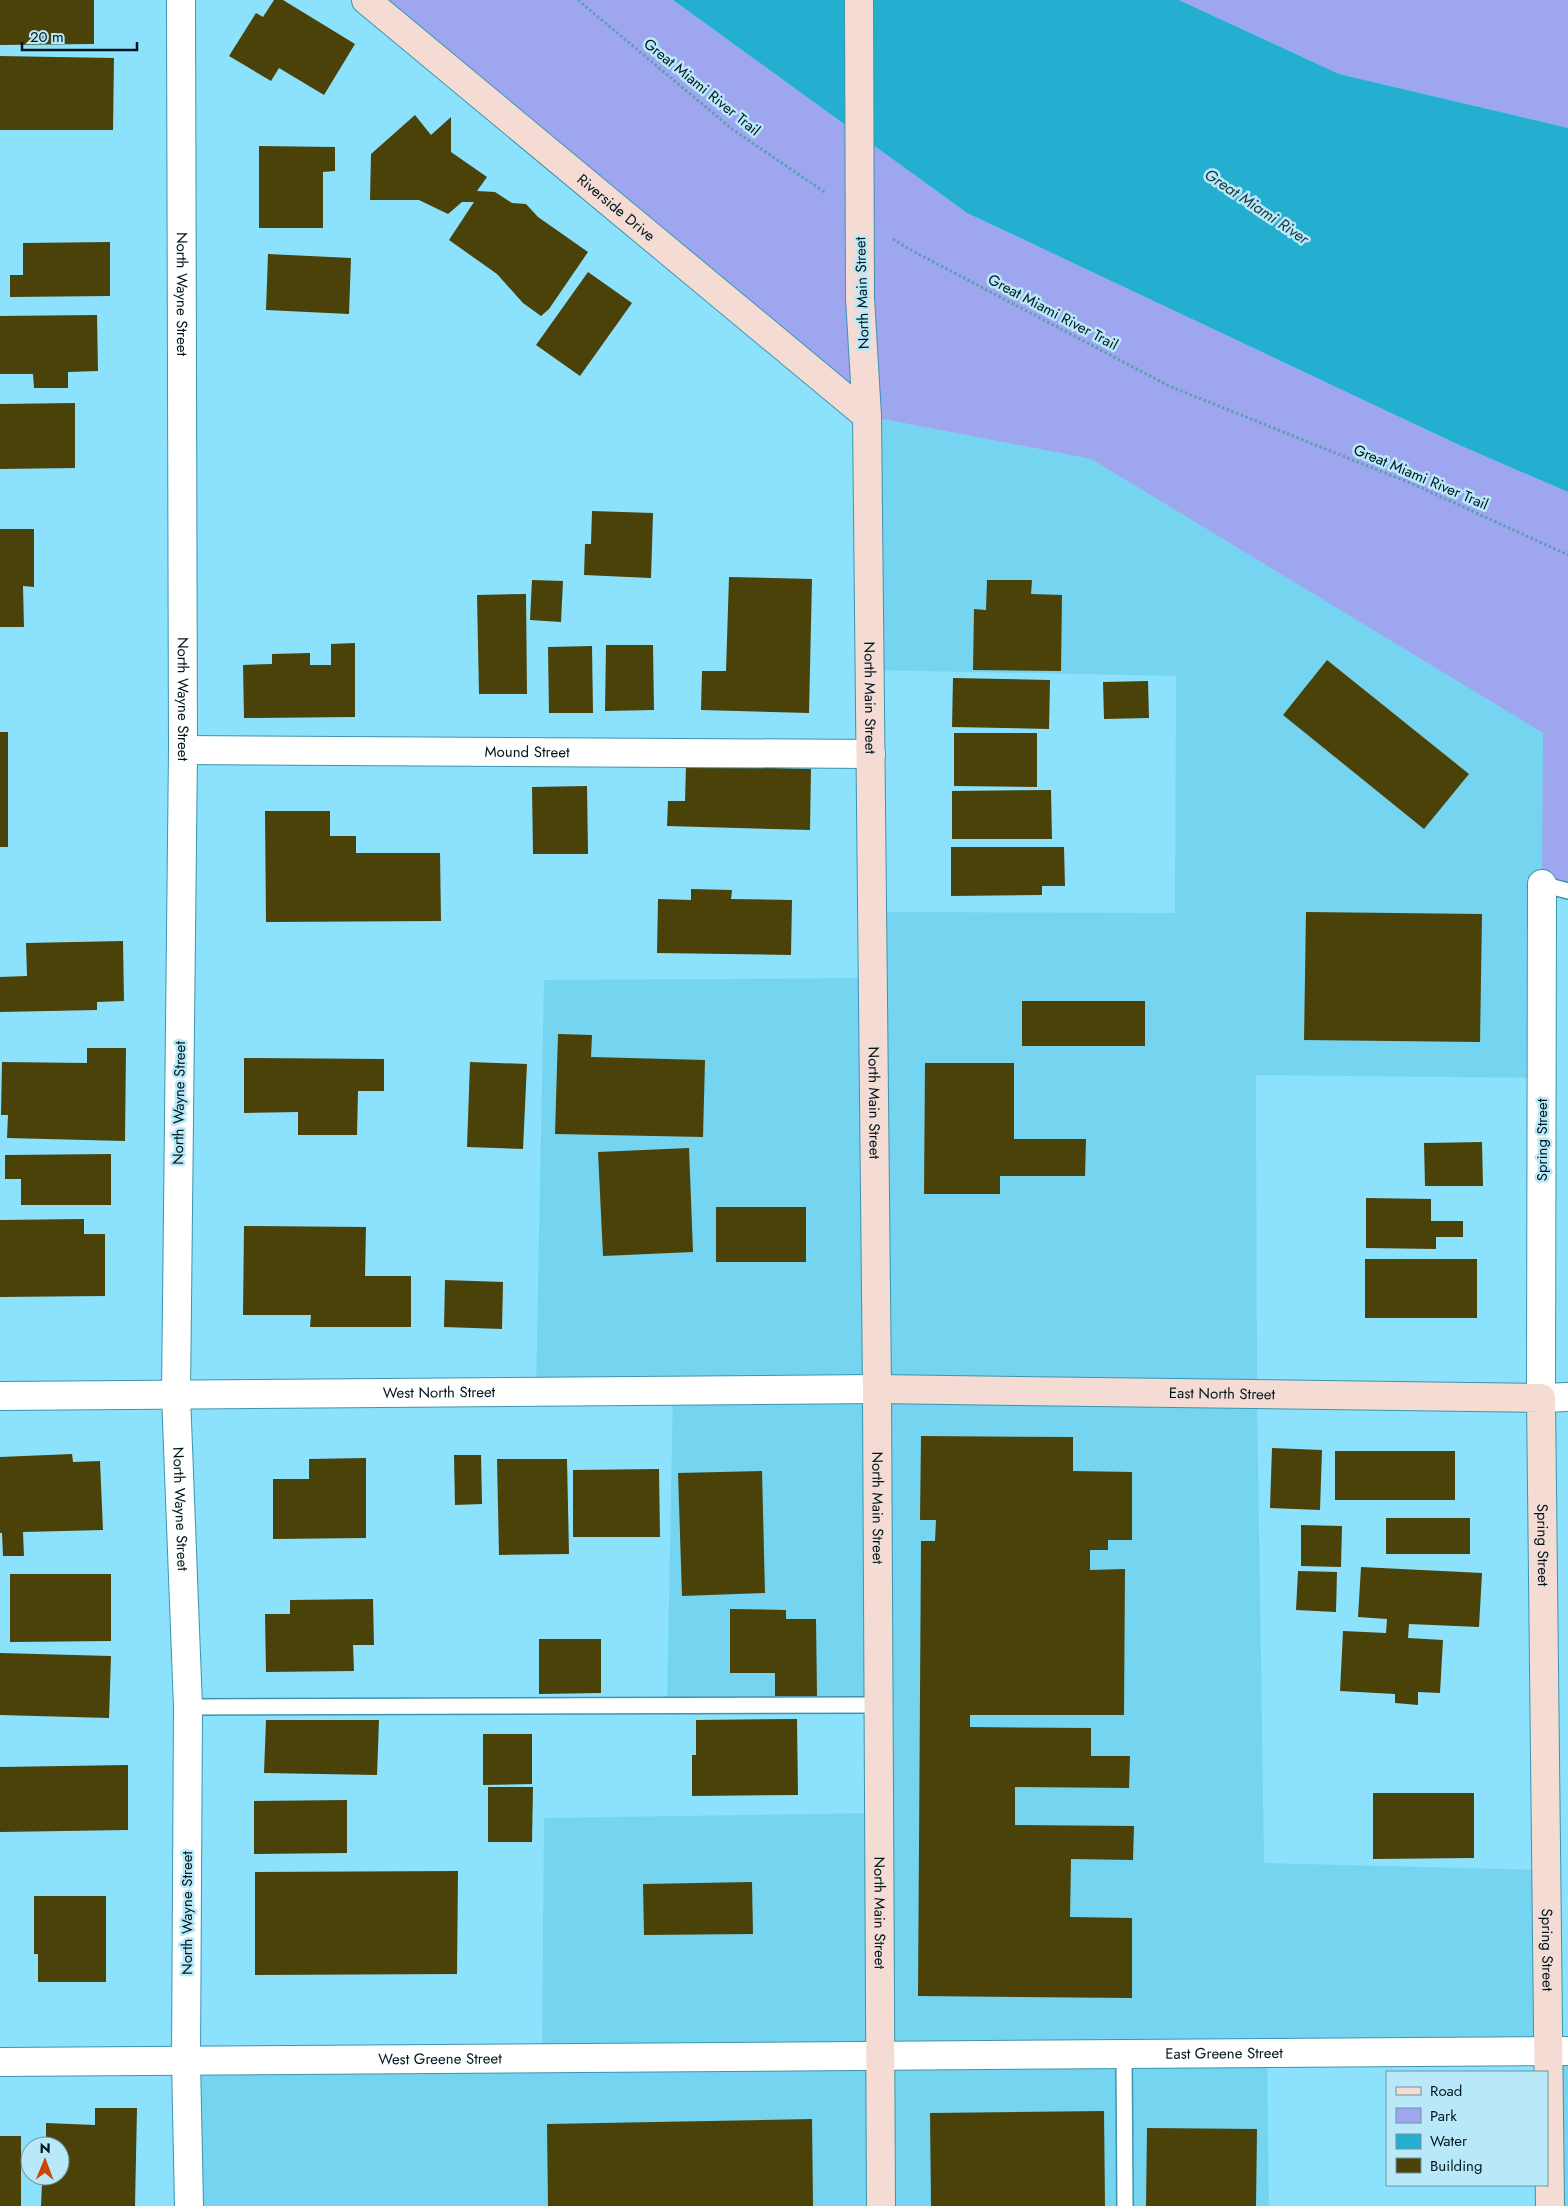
<svg xmlns="http://www.w3.org/2000/svg" width="1568" height="2206" font-family="Jost,sans-serif">
<style>
.built{fill:#75d4f0}
.green{fill:#9fa6f0}
.water{fill:#24afd1}
.building{fill:#4b4209}
.lines{fill:none;stroke-linecap:round;stroke-linejoin:round}
.lane-casing{stroke:#3d95ad;stroke-width:18}
.street-casing{stroke:#3d95ad;stroke-width:30}
.secondary-casing{stroke:#3d95ad;stroke-width:30}
.path{stroke:#5d9eb2;stroke-width:3;stroke-dasharray:2.5 2.5;stroke-linecap:butt}
.lane{stroke:#fff;stroke-width:15}
.street{stroke:#fff;stroke-width:28}
.secondary{stroke:#f4dcd4;stroke-width:28}
.secondary-bridge-casing{stroke:#3d95ad;stroke-width:30;stroke-linecap:butt}
.secondary-bridge{stroke:#f4dcd4;stroke-width:28}
.labels{text-anchor:middle;stroke-width:5;stroke-linejoin:round;paint-order:stroke}
.street-label{font-size:15px;fill:#00161d;stroke:#b9e9f9}
.water-label{font-size:16px;font-style:italic;fill:#1b353e;stroke:#b9e9f9}
</style>
<rect width="100%" height="100%" fill="#8ce2fc"/>
<path class="built" d="M867 416 1091 459 1543 733 1542 1078 1256 1075 1257 1394 1264 1863 1546 1870 1548 2051H1568V2206H1550L1548 2051 1267 2053 1269 2206H189L186 2061 542 2057 544 1818 878 1813V1705H667L673 1391 536 1392 544 980 873 978V912L1175 913 1176 676 870 670Z"/>
<g class="green">
<path d="M366 0H673L967 213 1459 445 1568 492V891L1542 884 1543 733 1091 459 867 416Z"/>
<path d="M1179 0H1568V128L1339 74Z"/>
</g>
<path class="water" d="M673 0H1179L1339 74 1568 128V492L1459 445 967 213Z"/>
<g class="building">
<path d="M0 0H94V44L0 45Z"/>
<path d="M274 0H283L355 44 324 95 279 68 271 81 229 56 256 13 263 17Z"/>
<path d="M0 56 114 58 113 130H0Z"/>
<path d="M415 115 431 135 451 117V152L487 177 477 191 495 192 512 203 526 204 538 217 588 252 549 309 541 316 523 303 497 274 449 240 474 202H462L448 214 419 200H370L371 154Z"/>
<path d="M259 146 335 147V171L323 172V228H259Z"/>
<path d="M110 242V296L10 297V275H23V243Z"/>
<path d="M268 254 351 258 349 314 266 310Z"/>
<path d="M588 272 632 303 580 376 536 345Z"/>
<path d="M97 315 98 371 68 372V388H34L33 374H0V316Z"/>
<path d="M75 403V468L0 469V404Z"/>
<path d="M592 511 653 513 651 578 584 575 585 544H591Z"/>
<path d="M0 529H34V587L23 586 24 627H0Z"/>
<path d="M729 577 812 579 809 713 701 710 702 671H726Z"/>
<path d="M532 580 563 581 561 622 530 620Z"/>
<path d="M987 580H1032L1031 594 1062 595 1061 671 973 670 974 609 986 610Z"/>
<path d="M526 594 527 694H479L477 595Z"/>
<path d="M355 643V717L244 718 243 665 272 664V654L310 653V665H331V644Z"/>
<path d="M606 645H653L654 710 605 711Z"/>
<path d="M592 646 593 713H549L548 647Z"/>
<path d="M1327 660 1469 774 1424 829 1283 715Z"/>
<path d="M953 678 1050 680 1049 729 952 727Z"/>
<path d="M1148 681 1149 718 1104 719 1103 682Z"/>
<rect x="0" y="732" width="8" height="115"/>
<path d="M954 733H1037V787L954 786Z"/>
<path d="M686 766 811 769 810 830 667 826 668 801H685Z"/>
<path d="M587 786 588 854H533L532 787Z"/>
<path d="M1051 790 1052 839H952V791Z"/>
<path d="M265 811H330V836H356V853H440L441 921 266 922Z"/>
<path d="M951 847H1064L1065 886H1042V895L951 896Z"/>
<path d="M691 889 732 890 731 899 792 900 791 955 657 953 658 899 691 900Z"/>
<path d="M1306 912 1482 914 1480 1042 1304 1040Z"/>
<path d="M123 941 124 1001 97 1002V1010L0 1012V977L27 976 26 943Z"/>
<rect x="1022" y="1001" width="123" height="45"/>
<path d="M558 1034 592 1035 591 1057 705 1060 703 1137 555 1134Z"/>
<path d="M87 1048H126L125 1141 7 1138 8 1115H1L2 1062 87 1063Z"/>
<path d="M244 1058 384 1059V1091H358L357 1135H298V1112L244 1113Z"/>
<path d="M470 1062 527 1064 523 1149 467 1147Z"/>
<path d="M925 1063H1014V1139H1086L1085 1176H1000V1194H924Z"/>
<path d="M1482 1142 1483 1186H1425L1424 1143Z"/>
<path d="M689 1148 693 1252 603 1256 598 1152Z"/>
<path d="M111 1154V1205H21V1179H5V1155Z"/>
<path d="M1366 1198 1431 1199V1221H1463V1237H1436V1249L1366 1248Z"/>
<rect x="716" y="1207" width="90" height="55"/>
<path d="M84 1219V1234H105V1296L0 1297V1220Z"/>
<path d="M244 1226 366 1227 365 1276H411V1327H310L311 1315H243Z"/>
<rect x="1365" y="1259" width="112" height="59"/>
<path d="M445 1280 503 1282 502 1329 444 1327Z"/>
<path d="M921 1436 1073 1437V1471L1132 1472V1540H1108V1550H1090V1570L1125 1569 1124 1715H970V1727L1091 1728V1756H1130L1129 1788 1015 1787V1825L1134 1826 1133 1860 1071 1859 1070 1917 1132 1918V1998L918 1996 921 1541H935L936 1520H920Z"/>
<path d="M1272 1448 1322 1450 1320 1510 1270 1508Z"/>
<rect x="1335" y="1451" width="120" height="49"/>
<path d="M72 1454 73 1462 100 1461 103 1530 23 1532 24 1556H3L2 1533H0V1457Z"/>
<path d="M454 1455H481L482 1504 455 1505Z"/>
<path d="M366 1458V1538L273 1539V1479H309V1459Z"/>
<path d="M497 1459H567L569 1554 499 1555Z"/>
<path d="M659 1469 660 1537H573V1470Z"/>
<path d="M762 1471 765 1593 682 1596 678 1473Z"/>
<rect x="1386" y="1518" width="84" height="36"/>
<path d="M1301 1525 1342 1526 1341 1567 1301 1566Z"/>
<path d="M1361 1567 1482 1573 1479 1627 1409 1624 1408 1638 1443 1640 1440 1693 1418 1692V1705L1395 1703V1694L1340 1691 1343 1631 1386 1633 1387 1619 1358 1617Z"/>
<path d="M1298 1571 1337 1572 1336 1612 1296 1610Z"/>
<path d="M10 1574H111V1641L10 1642Z"/>
<path d="M373 1599 374 1645H353L354 1671 266 1672 265 1614H290V1600Z"/>
<path d="M730 1609 786 1610V1619H816L817 1696H775V1673H730Z"/>
<path d="M539 1639H601V1693L539 1694Z"/>
<path d="M0 1653 111 1656 109 1718 0 1715Z"/>
<path d="M797 1719 798 1795 692 1796V1755H696V1720Z"/>
<path d="M266 1720H379L377 1775 264 1773Z"/>
<path d="M483 1734H532V1784L483 1785Z"/>
<path d="M128 1765V1830L0 1832V1767Z"/>
<path d="M488 1787H533L532 1842H488Z"/>
<path d="M1373 1793H1474V1858L1373 1859Z"/>
<path d="M347 1800V1853L254 1854V1801Z"/>
<path d="M458 1871 457 1974 255 1975V1872Z"/>
<path d="M752 1882 753 1934 644 1935 643 1884Z"/>
<path d="M34 1896H106V1982H38V1954H34Z"/>
<path d="M95 2108H137L135 2206H41L42 2183H45V2176H60V2146H46V2123L95 2125Z"/>
<path d="M1104 2111 1105 2206H931L930 2113Z"/>
<path d="M812 2119 813 2206H548L547 2124Z"/>
<path d="M1147 2128 1257 2129 1256 2206H1146Z"/>
<rect x="0" y="2136" width="21" height="70"/>
</g>
<g class="lines">
<g class="lane-casing">
<g id="lane">
<path d="M1542 884 1568 891"/>
<path d="M188 1707 878 1705"/>
<path d="M1124 2054 1125 2206"/>
</g>
</g>
<g class="street-casing">
<g id="street">
<path id="s1" d="M181 0 183 750 176 1395 188 1707 186 2061 189 2206"/>
<path id="s2" d="M183 750 871 754"/>
<path d="M1542 884 1541 1398 1568 1397"/>
<path id="s3" d="M0 1396 877 1389"/>
<path id="s4" d="M0 2062 1568 2051"/>
</g>
</g>
<g class="secondary-casing">
<g id="secondary">
<path id="s5" d="M366 0 867 416"/>
<path id="s6" d="M860 298 867 416 877 1389 881 2206"/>
<path id="s7" d="M877 1389 1541 1398 1550 2206"/>
</g>
</g>
<g class="path">
<path d="M578 0 732 129 826 193"/>
<path d="M893 239 909 249 1169 386 1415 485 1568 555"/>
</g>
<use href="#lane" class="lane"/>
<use href="#street" class="street"/>
<use href="#secondary" class="secondary"/>
<g class="secondary-bridge-casing">
<path id="secondary-bridge" d="M859 0 860 298"/>
</g>
<use href="#secondary-bridge" class="secondary-bridge"/>
</g>
<g class="labels">
<g class="street-label">
<text transform="translate(702 87) rotate(39)" y="5">Great Miami River Trail</text>
<text dy="5" stroke="none"><textPath href="#s5" startOffset="325">Riverside Drive</textPath></text>
<text dy="5" stroke="none"><textPath href="#s1" startOffset="294">North Wayne Street</textPath></text>
<text transform="translate(862 293) rotate(-92)" y="5">North Main Street</text>
<text transform="translate(1053 312) rotate(28)" y="5">Great Miami River Trail</text>
<text transform="translate(1421 477) rotate(23)" y="5">Great Miami River Trail</text>
<text dy="5" stroke="none"><textPath href="#s1" startOffset="699">North Wayne Street</textPath></text>
<text dy="5" stroke="none"><textPath href="#s6" startOffset="400">North Main Street</textPath></text>
<text dy="5" stroke="none"><textPath href="#s2" startOffset="344">Mound Street</textPath></text>
<text transform="translate(179 1103) rotate(-89)" y="5">North Wayne Street</text>
<text dy="5" stroke="none"><textPath href="#s6" startOffset="805">North Main Street</textPath></text>
<text transform="translate(1542 1140) rotate(-90)" y="5">Spring Street</text>
<text dy="5" stroke="none"><textPath href="#s3" startOffset="439">West North Street</textPath></text>
<text dy="5" stroke="none"><textPath href="#s7" startOffset="345">East North Street</textPath></text>
<text dy="5" stroke="none"><textPath href="#s1" startOffset="1509">North Wayne Street</textPath></text>
<text dy="5" stroke="none"><textPath href="#s6" startOffset="1210">North Main Street</textPath></text>
<text dy="5" stroke="none"><textPath href="#s7" startOffset="811">Spring Street</textPath></text>
<text transform="translate(187 1913) rotate(-90)" y="5">North Wayne Street</text>
<text dy="5" stroke="none"><textPath href="#s6" startOffset="1615">North Main Street</textPath></text>
<text dy="5" stroke="none"><textPath href="#s7" startOffset="1216">Spring Street</textPath></text>
<text dy="5" stroke="none"><textPath href="#s4" startOffset="1224">East Greene Street</textPath></text>
<text dy="5" stroke="none"><textPath href="#s4" startOffset="440">West Greene Street</textPath></text>
</g>
<g class="water-label">
<text transform="translate(1257 206) rotate(34)" y="6">Great Miami River</text>
</g>
</g>
<rect x="1386" y="2071" width="162" height="115" fill="#b9e9f9" stroke="#6f95a1"/>
<rect x="1396" y="2087" width="25" height="8" fill="#f4dcd4" stroke="#6f95a1"/>
<text x="1430" y="2096" font-size="15" fill="#00161d">Road</text>
<rect x="1396" y="2108" width="25" height="15" fill="#9fa6f0" stroke="#6f95a1"/>
<text x="1430" y="2121" font-size="15" fill="#00161d">Park</text>
<rect x="1396" y="2134" width="25" height="15" fill="#24afd1" stroke="#6f95a1"/>
<text x="1430" y="2146" font-size="15" fill="#00161d">Water</text>
<rect x="1396" y="2158" width="25" height="15" fill="#4b4209" stroke="#6f95a1"/>
<text x="1430" y="2171" font-size="15" fill="#00161d">Building</text>
<g transform="translate(45 2161) rotate(1)"><circle r="24" fill="#b9e9f9" stroke="#6f95a1"/>
<path d="M0-4L9 19L0 12L-9 19Z" fill="#cc4605"/>
<text y="-8" font-size="14" font-weight="bold" text-anchor="middle" fill="#00161d">N</text>
</g>
<path d="M22 42v8h115v-8" fill="none" stroke="#00161d" stroke-width="2.5"/>
<text x="30" y="42" font-size="15" fill="#00161d" stroke="#b9e9f9" stroke-width="4" paint-order="stroke">20 m</text>
</svg>
